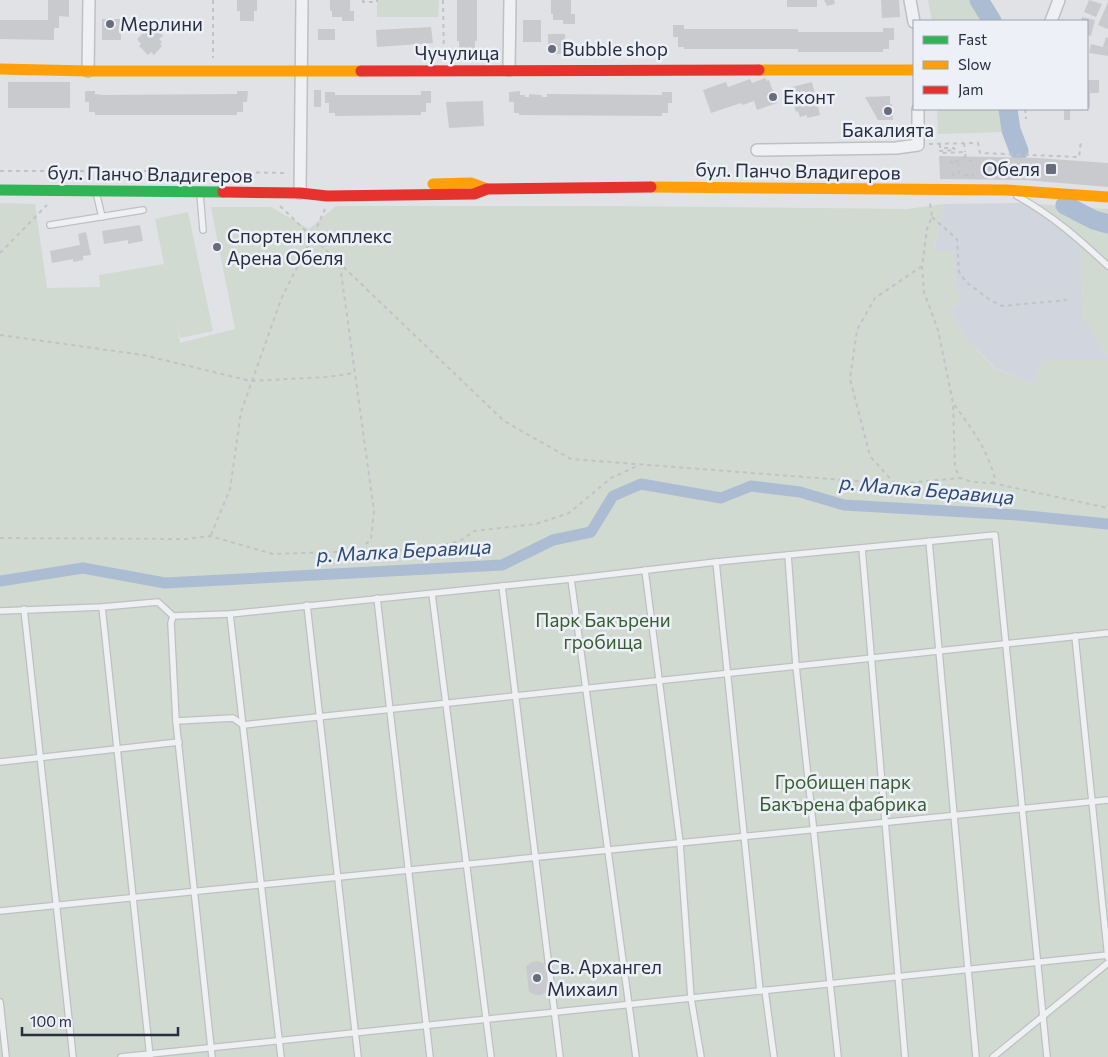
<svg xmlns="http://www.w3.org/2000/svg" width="1108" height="1057" font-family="Commissioner,sans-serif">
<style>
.built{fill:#d1d5dd}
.green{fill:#d0dad0}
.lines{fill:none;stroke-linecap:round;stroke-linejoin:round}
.canal{stroke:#acbcd3;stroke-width:11}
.river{stroke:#acbcd3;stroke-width:19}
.building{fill:#c8cace}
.lane-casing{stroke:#bec0c3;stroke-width:8}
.street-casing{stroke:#bec0c3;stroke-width:14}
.path{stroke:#c2c3c8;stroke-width:2;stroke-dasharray:4 4;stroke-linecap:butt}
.lane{stroke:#eff0f2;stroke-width:5.5}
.street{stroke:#eff0f2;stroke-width:11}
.fast{stroke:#30b455;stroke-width:11}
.slow{stroke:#ff9f0a;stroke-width:11}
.jam{stroke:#e5322d;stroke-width:11}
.poi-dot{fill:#676d7a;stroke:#edf0f6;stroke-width:2}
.labels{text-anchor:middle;stroke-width:5;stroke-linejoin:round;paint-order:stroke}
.poi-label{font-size:19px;fill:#262e40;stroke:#edf0f6;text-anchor:start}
.street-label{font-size:19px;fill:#262e40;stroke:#edf0f6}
.park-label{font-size:19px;fill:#385d32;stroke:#edf0f6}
.water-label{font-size:20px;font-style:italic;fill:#2d4a77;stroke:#edf0f6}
</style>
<rect width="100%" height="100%" fill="#e0e2e5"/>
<path class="built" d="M1021 203 1044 216 1080 246 1084 319 1108 356V360H1044L1033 384 994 367 964 336 950 310 961 299 955 284 954 253 934 250 944 204Z"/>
<g class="green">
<path d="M377 0H439L438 17H377Z"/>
<path d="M928 0H969L981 21H932Z"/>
<path d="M937 109H1000L1002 132 938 134Z"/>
<path d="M0 203 35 204 47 288 100 287 99 275 164 264 155 219 188 212 213 331 180 338 176 320 180 343 235 329 211 207H271L309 229 336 206H605L907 209 944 204 934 249 954 252 955 284 961 299 950 310 964 336 993 367 1033 384 1044 360H1108V1057H0Z"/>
<path d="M1021 203 1108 209V356L1084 319 1080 246 1044 216Z"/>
</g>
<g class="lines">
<path class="canal" d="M0 581 83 568 165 583 502 565 553 540 591 532 613 496 641 484 721 498 751 486 800 492 844 505 1018 515 1108 524"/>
<g class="river">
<path d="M979 0 992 21"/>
<path d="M1008 109 1011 130 1019 151"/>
<path d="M1065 205 1094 220 1108 224"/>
</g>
</g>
<g class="building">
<path d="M48 0H69V17L59 16V28H54V40L0 39V20H48Z"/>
<path d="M237 0H257V11H254V21H240V11H237Z"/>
<path d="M330 0H350V11H354V21H342V17H332V11H330Z"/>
<path d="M457 0H477V41H475V52H459V41H457Z"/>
<path d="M551 0H571V14H575V24H563V20H553V14H551Z"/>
<rect x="787" y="0" width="30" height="7"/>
<path d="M824 0H834L835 4 827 6Z"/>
<path d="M881 0H899L900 17 882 18Z"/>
<path d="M1089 0 1102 4 1096 17 1084 12Z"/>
<path d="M1108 2V29L1098 25Z"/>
<path d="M1082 17 1095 20 1091 36 1087 35V21H1081Z"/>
<rect x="102" y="19" width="19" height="21"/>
<rect x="523" y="20" width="18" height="22"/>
<path d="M673 25H684V29H798V32H883V28H894V40H889V49H883V52H798V49H684V47H678V37H673Z"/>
<path d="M149 27 151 30 155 27 163 36 159 39 162 42 160 44 162 46 154 55 151 52 148 55 139 46 141 44 137 39Z"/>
<path d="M431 27 433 43 377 47 376 30Z"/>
<rect x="318" y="29" width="17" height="11"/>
<rect x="548" y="34" width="17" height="20"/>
<path d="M1106 37 1108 38V56L1089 53 1091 44 1103 47Z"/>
<path d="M765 78 767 81 769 80 777 103 757 110 754 101 743 105 741 103 711 113 703 90 726 82 728 87 750 79 752 83Z"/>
<path d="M1087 80H1099V93H1090V108H1087Z"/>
<rect x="8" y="82" width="62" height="26"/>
<path d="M812 82 820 115 807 118V115L800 117 798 111 796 112 788 88Z"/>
<rect x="314" y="90" width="7" height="17"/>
<path d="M85 91H95V94L104 95 237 94V91H248L247 102H243V112H237V115H95V112H89V102H85Z"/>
<path d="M421 91H431V103H426V112H421V115L335 116V113H329V103H325V92H335V95H421Z"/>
<path d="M520 91V95H525V97H529V94L541 95 542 97H547V94L662 95V92H672V103H668V113H662V116L519 115V113H514V102H509V92Z"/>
<path d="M890 96V104H892L893 120H878L865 97Z"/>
<path d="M483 101 484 126 449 128 446 102Z"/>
<rect x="1064" y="109" width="6" height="11"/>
<path d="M939 156 1037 158 1108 163V187L1025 180 940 179Z"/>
<path d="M140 225 143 241 128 244V240L104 244 102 231Z"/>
<path d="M86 232 91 255 83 256V260L73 262V259L52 263 50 251 80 245 78 234Z"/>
<path d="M538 961 544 964 547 990 542 995H536L529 992 526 966 532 962Z"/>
</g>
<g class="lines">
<g class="lane-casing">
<g id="lane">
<path d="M96 192 102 217"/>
<path d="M200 194 203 230"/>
<path d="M1017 196C1053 216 1078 238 1108 266"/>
<path d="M50 225 143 210"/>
<path d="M929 541 976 1057"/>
<path d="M862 548 905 1057"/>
<path d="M788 555 796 666 838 1057"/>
<path d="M716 562 760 991"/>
<path d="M645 570 680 843 691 998 701 1057"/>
<path d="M571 579 636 1057"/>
<path d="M502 586 560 1057"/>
<path d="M432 594 491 1057"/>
<path d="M377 598 430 1057"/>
<path d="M307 605 358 1057"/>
<path d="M102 607 150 1057"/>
<path d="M24 609 73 1057"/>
<path d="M0 611 102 607 158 602 173 616"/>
<path d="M230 614 281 1057"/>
<path d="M1075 636 1108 958"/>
<path d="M176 721 233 718 243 725 1108 633"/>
<path d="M0 762 179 742"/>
<path d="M0 911 1108 800"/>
<path d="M765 990 774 1057"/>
<path d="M0 1002 6 1057"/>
<path d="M121 1057 1108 955"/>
<path d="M212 1057 176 721 171 623 173 616 230 614 571 579 716 562 995 535 1047 1057"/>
<path d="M993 1057 1108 963"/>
</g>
</g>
<g class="street-casing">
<g id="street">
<path d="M910 0 914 22"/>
<path d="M1051 21 1059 0"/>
<path d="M509 70 510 0"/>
<path d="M88 71 89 0"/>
<path d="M757 150 896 148 918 145V109"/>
<path d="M300 193 302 0"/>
</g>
</g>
<g class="path">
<path d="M213 0V58"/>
<path d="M363 0V2H377V0"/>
<path d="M443 0 444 58"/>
<path d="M1025 109 1026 119"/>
<path d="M964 143 965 152"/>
<path d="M929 144 978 143 980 153 1079 157 1081 141"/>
<path d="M940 144V148H954L955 150 940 151V153L965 152C965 158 967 160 972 161"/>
<path d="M0 171H181L284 173"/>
<path d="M964 175H974"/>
<path d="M954 176 953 174H959L958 163H951V161H958L965 157"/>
<path d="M280 206 504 421 571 459 895 484 960 478"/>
<path d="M932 217 957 239 959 272 966 282 990 300 1002 306 1067 300"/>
<path d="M0 253 47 205"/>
<path d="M340 265 374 511 371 539 358 552"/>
<path d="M922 266 924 292 938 330 953 403 955 468 960 478 973 482 992 483 995 479C988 450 970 426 953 403"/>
<path d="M0 335 143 355 251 381 327 377 355 373"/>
<path d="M992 483 1108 508"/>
<path d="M895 484 870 456 850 379 857 330 875 298 922 266 927 229 932 217 930 203"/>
<path d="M211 535 230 489 241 412 282 297 312 238 325 209"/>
<path d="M0 538 185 539 210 536 273 554 429 549 460 541 474 531 536 524 569 513 611 478 637 466"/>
</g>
<use href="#lane" class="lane"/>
<use href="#street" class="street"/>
<path class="fast" d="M0 190 223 192"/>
<g class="slow">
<path d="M0 69 88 71H361"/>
<path d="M759 70H914"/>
<path d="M433 184 471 183 487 189"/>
<path d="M651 187 1006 190 1108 197"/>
</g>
<g class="jam">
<path d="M361 71 759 70"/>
<path d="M223 192 300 193 327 196 474 194 487 189 651 187"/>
</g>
</g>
<g class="poi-dot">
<circle cx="110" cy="24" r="5"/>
<circle cx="552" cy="49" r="5"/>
<circle cx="773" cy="97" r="5"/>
<circle cx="888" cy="111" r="5"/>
<rect x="1045" y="163" width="12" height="12" rx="2.5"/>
<circle cx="217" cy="247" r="5"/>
<circle cx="537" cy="978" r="5"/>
</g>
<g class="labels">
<g class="poi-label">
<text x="120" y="31">Мерлини</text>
<text x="562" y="56">Bubble shop</text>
<text x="783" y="104">Еконт</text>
<text x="888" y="137" text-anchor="middle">Бакалията</text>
<text x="1040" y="176" text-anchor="end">Обеля</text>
<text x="227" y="243">Спортен комплекс<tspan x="227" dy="22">Арена Обеля</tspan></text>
<text x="547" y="974">Св. Архангел<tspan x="547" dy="22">Михаил</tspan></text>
</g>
<g class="street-label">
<text x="457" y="60">Чучулица</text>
<text transform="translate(798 171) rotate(1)" y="7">бул. Панчо Владигеров</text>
<text transform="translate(150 174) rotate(1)" y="7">бул. Панчо Владигеров</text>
</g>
<g class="park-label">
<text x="603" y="627">Парк Бакърени<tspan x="603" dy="22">гробища</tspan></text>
<text x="843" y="789">Гробищен парк<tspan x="843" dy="22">Бакърена фабрика</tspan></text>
</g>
<g class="water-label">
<text transform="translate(927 490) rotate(5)" y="7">р. Малка Беравица</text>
<text transform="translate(404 551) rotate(-3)" y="7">р. Малка Беравица</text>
</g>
</g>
<rect x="913" y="20" width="175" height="90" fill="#edf0f6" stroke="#9da2ad"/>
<rect x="923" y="36" width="25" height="8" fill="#30b455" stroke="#9da2ad"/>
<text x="958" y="45" font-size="15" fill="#262e40">Fast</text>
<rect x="923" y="61" width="25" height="8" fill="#ff9f0a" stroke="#9da2ad"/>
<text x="958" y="70" font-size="15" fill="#262e40">Slow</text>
<rect x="923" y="86" width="25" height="8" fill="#e5322d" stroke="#9da2ad"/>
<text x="958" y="95" font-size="15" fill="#262e40">Jam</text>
<path d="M22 1027v8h156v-8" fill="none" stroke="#262e40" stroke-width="2.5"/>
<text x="30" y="1027" font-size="15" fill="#262e40" stroke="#edf0f6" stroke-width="4" paint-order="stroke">100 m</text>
</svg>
